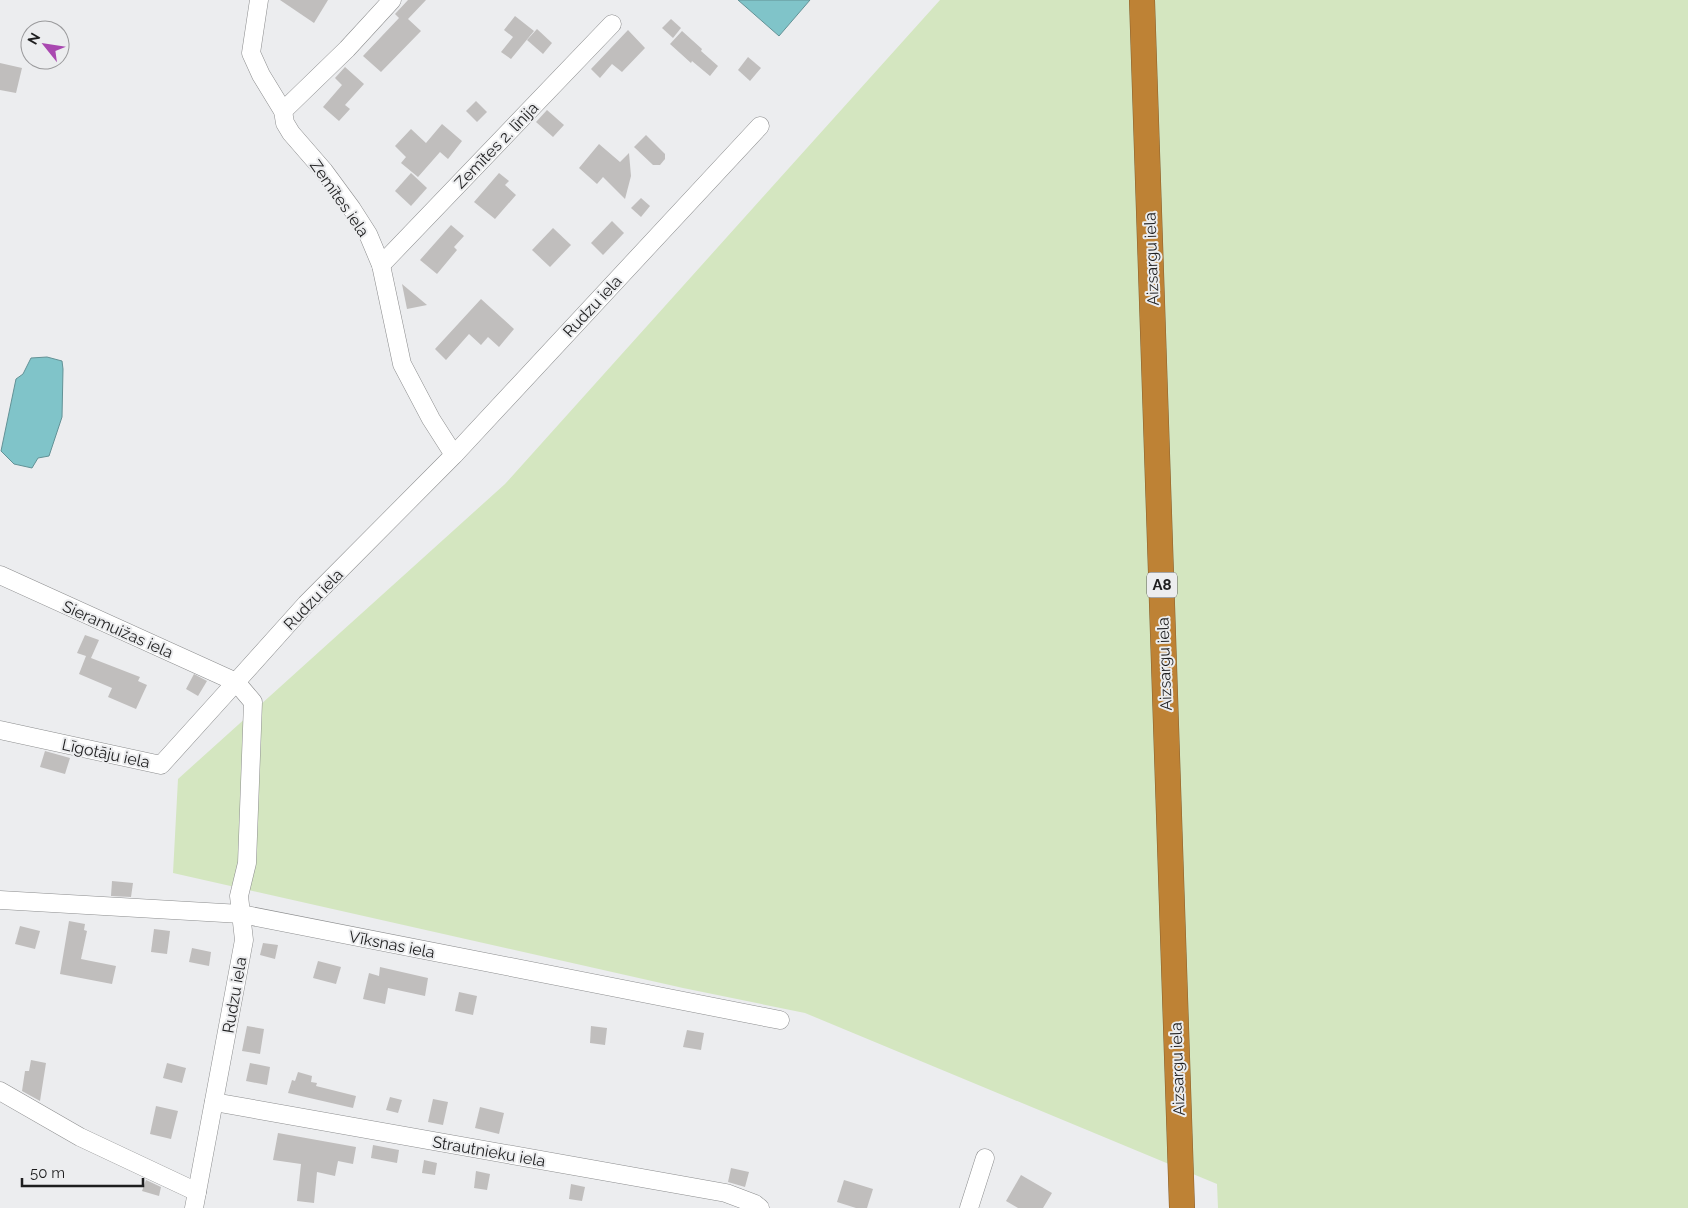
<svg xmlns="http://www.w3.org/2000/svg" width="1688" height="1208" font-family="Raleway,sans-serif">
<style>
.green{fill:#d4e6c0}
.water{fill:#80c4c9;stroke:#639296}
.building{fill:#c0bebd}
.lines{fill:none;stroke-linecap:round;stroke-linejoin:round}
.minor-casing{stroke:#8c8d8e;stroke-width:19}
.highway-casing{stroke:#865f2d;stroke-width:26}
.minor{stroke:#fff;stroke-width:18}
.highway{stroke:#be8235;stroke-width:25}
.labels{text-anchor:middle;stroke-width:4;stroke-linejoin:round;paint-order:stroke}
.shield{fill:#ecedef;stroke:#5c5c5d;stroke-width:1}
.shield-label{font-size:15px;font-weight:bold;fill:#1e1e1f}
.street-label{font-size:16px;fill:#1e1e1f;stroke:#ecedef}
</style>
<rect width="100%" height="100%" fill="#ecedef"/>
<path class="green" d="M940 0H1688V1208H1218L1217 1184 805 1013 683 988 173 873 178 779 505 484Z"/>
<g class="water">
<path d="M738 0H810L779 36Z"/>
<path d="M47 357 62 361 63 369 62 417 49 456 38 458 32 468 14 464 1 451 16 379 23 374 31 358Z"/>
</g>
<g class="building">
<path d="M280 0H328L314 23Z"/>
<path d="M408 0H426L408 19 421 31 381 72 363 56 399 18 395 14Z"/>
<path d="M515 16 534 31 511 59 501 52 513 37 504 30Z"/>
<path d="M671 19 681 28 673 38 662 28Z"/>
<path d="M537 29 552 43 543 54 527 40Z"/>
<path d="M628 30 645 48 622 72 612 64 600 78 591 69Z"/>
<path d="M682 31 702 49 701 51 718 66 710 76 692 61 691 63 670 44Z"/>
<path d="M748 57 761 68 750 81 738 70Z"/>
<path d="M0 63 22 68 16 93 0 90Z"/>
<path d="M345 67 364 84 345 105 350 109 339 121 323 107 342 85 335 78Z"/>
<path d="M476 101 487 112 477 122 466 111Z"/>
<path d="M547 110 564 125 553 137 536 122Z"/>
<path d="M442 124 462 141 448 159 440 152 418 177 401 163 406 157 395 146 411 129 426 143Z"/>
<path d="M646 135 665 154V159L660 165H653L634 147Z"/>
<path d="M599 144 620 162 629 153 631 176 625 199 603 177 597 184 579 168Z"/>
<path d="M411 173 427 188 411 206 395 191Z"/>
<path d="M499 173 509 181 505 185 516 195 495 219 474 202Z"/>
<path d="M641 198 650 206 641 217 631 208Z"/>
<path d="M612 221 624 233 603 255 591 243Z"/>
<path d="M451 225 464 236 454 247 457 250 437 274 420 260Z"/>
<path d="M553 228 571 245 550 267 532 250Z"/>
<path d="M402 284 427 305 407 309Z"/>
<path d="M481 299 514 329 499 347 488 337 481 345 469 334 446 360 435 349Z"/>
<path d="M85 635 99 640 91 658 140 677 138 681 147 685 136 709 108 697 112 688 79 674 86 656 77 653Z"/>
<path d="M194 674 207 681 198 696 186 689Z"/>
<path d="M45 751 70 758 65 774 40 767Z"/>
<path d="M112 881 133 883 131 897 111 896Z"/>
<path d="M69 921 85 924 84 930 87 931 81 959 116 966 112 984 60 974Z"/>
<path d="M20 926 40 931 35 949 15 944Z"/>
<path d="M154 929 170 931 167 954 151 952Z"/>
<path d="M263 943 278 945 275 959 260 955Z"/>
<path d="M192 948 211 952 209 966 189 962Z"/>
<path d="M318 961 341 967 336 984 313 978Z"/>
<path d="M380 967 428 978 425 996 388 988 385 1004 363 999 369 973 379 976Z"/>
<path d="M459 992 477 996 473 1015 455 1011Z"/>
<path d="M247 1026 264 1029 260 1054 242 1051Z"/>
<path d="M591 1026 607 1028 605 1045 590 1043Z"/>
<path d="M687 1030 704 1033 701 1050 683 1047Z"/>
<path d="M31 1060 46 1063 40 1101 22 1091 25 1071H29Z"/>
<path d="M167 1063 186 1068 182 1083 163 1078Z"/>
<path d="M250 1063 270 1067 267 1085 246 1081Z"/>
<path d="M298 1072 312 1076 311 1082 317 1083 316 1086 356 1096 353 1108 288 1093 292 1080 295 1081Z"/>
<path d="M390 1097 402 1100 398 1113 386 1110Z"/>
<path d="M433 1099 448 1102 443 1125 428 1122Z"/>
<path d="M156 1106 178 1111 171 1139 150 1134Z"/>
<path d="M480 1107 504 1113 499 1134 475 1128Z"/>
<path d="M278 1133 356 1147 353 1164 338 1161 335 1176 317 1172 314 1203 297 1201 301 1164 273 1160Z"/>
<path d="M373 1145 399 1150 397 1163 371 1158Z"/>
<path d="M424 1160 437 1163 435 1175 422 1173Z"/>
<path d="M731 1168 749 1172 745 1187 728 1182Z"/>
<path d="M476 1171 490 1174 487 1190 474 1188Z"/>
<path d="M1021 1175 1052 1193 1043 1208H1018L1006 1201Z"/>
<path d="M146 1180 161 1187 159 1196 142 1191Z"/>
<path d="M844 1180 873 1189 867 1208H856L837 1202Z"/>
<path d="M571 1184 585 1187 582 1201 569 1199Z"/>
</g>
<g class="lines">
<g class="minor-casing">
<g id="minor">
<path d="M259 0 251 53 261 75 283 111 285 123 291 133 324 171 352 209 368 234 381 265 402 364 431 419 454 455"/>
<path d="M283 111 347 49 392 0"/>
<path d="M381 265 612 24"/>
<path d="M0 575 236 682 161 765 0 730"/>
<path d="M0 900 241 914 780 1020"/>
<path d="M0 1091 80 1137 197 1192"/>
<path d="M214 1102 726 1193 755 1204 760 1208"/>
<path d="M194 1208 244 940 239 896 247 863 253 702 236 682 306 604 454 455 760 126"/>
<path d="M969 1208 985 1158"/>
</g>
</g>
<g class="highway-casing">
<path id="highway" d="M1142 0 1182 1208"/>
</g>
<use href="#minor" class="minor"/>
<use href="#highway" class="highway"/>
</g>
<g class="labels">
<rect class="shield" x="1147" y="572.5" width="30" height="25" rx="4"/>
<g class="shield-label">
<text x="1162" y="590">A8</text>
</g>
<g class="street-label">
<text transform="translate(496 145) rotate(-46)" y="6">Zemītes 2. līnija</text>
<text transform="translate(340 198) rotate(55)" y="6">Zemītes iela</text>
<text transform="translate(1151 259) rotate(-92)" y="6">Aizsargu iela</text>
<text transform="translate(592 306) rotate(-47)" y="6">Rudzu iela</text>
<text transform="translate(313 599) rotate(-46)" y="6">Rudzu iela</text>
<text transform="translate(118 629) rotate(24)" y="6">Sieramuižas iela</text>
<text transform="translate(1164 664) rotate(-92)" y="6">Aizsargu iela</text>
<text transform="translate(106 753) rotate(12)" y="6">Līgotāju iela</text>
<text transform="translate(392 944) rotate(11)" y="6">Vīksnas iela</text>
<text transform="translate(234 995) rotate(-80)" y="6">Rudzu iela</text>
<text transform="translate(1177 1069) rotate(-92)" y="6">Aizsargu iela</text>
<text transform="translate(489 1151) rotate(10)" y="6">Strautnieku iela</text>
</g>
</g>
<g transform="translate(45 45) rotate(300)"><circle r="24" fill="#ecedef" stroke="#9a9a9c"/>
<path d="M0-4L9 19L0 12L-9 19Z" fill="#a948b0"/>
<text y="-8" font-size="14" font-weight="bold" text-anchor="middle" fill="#1e1e1f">N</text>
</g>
<path d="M22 1178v8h121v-8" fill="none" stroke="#1e1e1f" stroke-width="2.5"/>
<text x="30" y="1178" font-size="15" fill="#1e1e1f" stroke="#ecedef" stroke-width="4" paint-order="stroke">50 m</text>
</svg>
